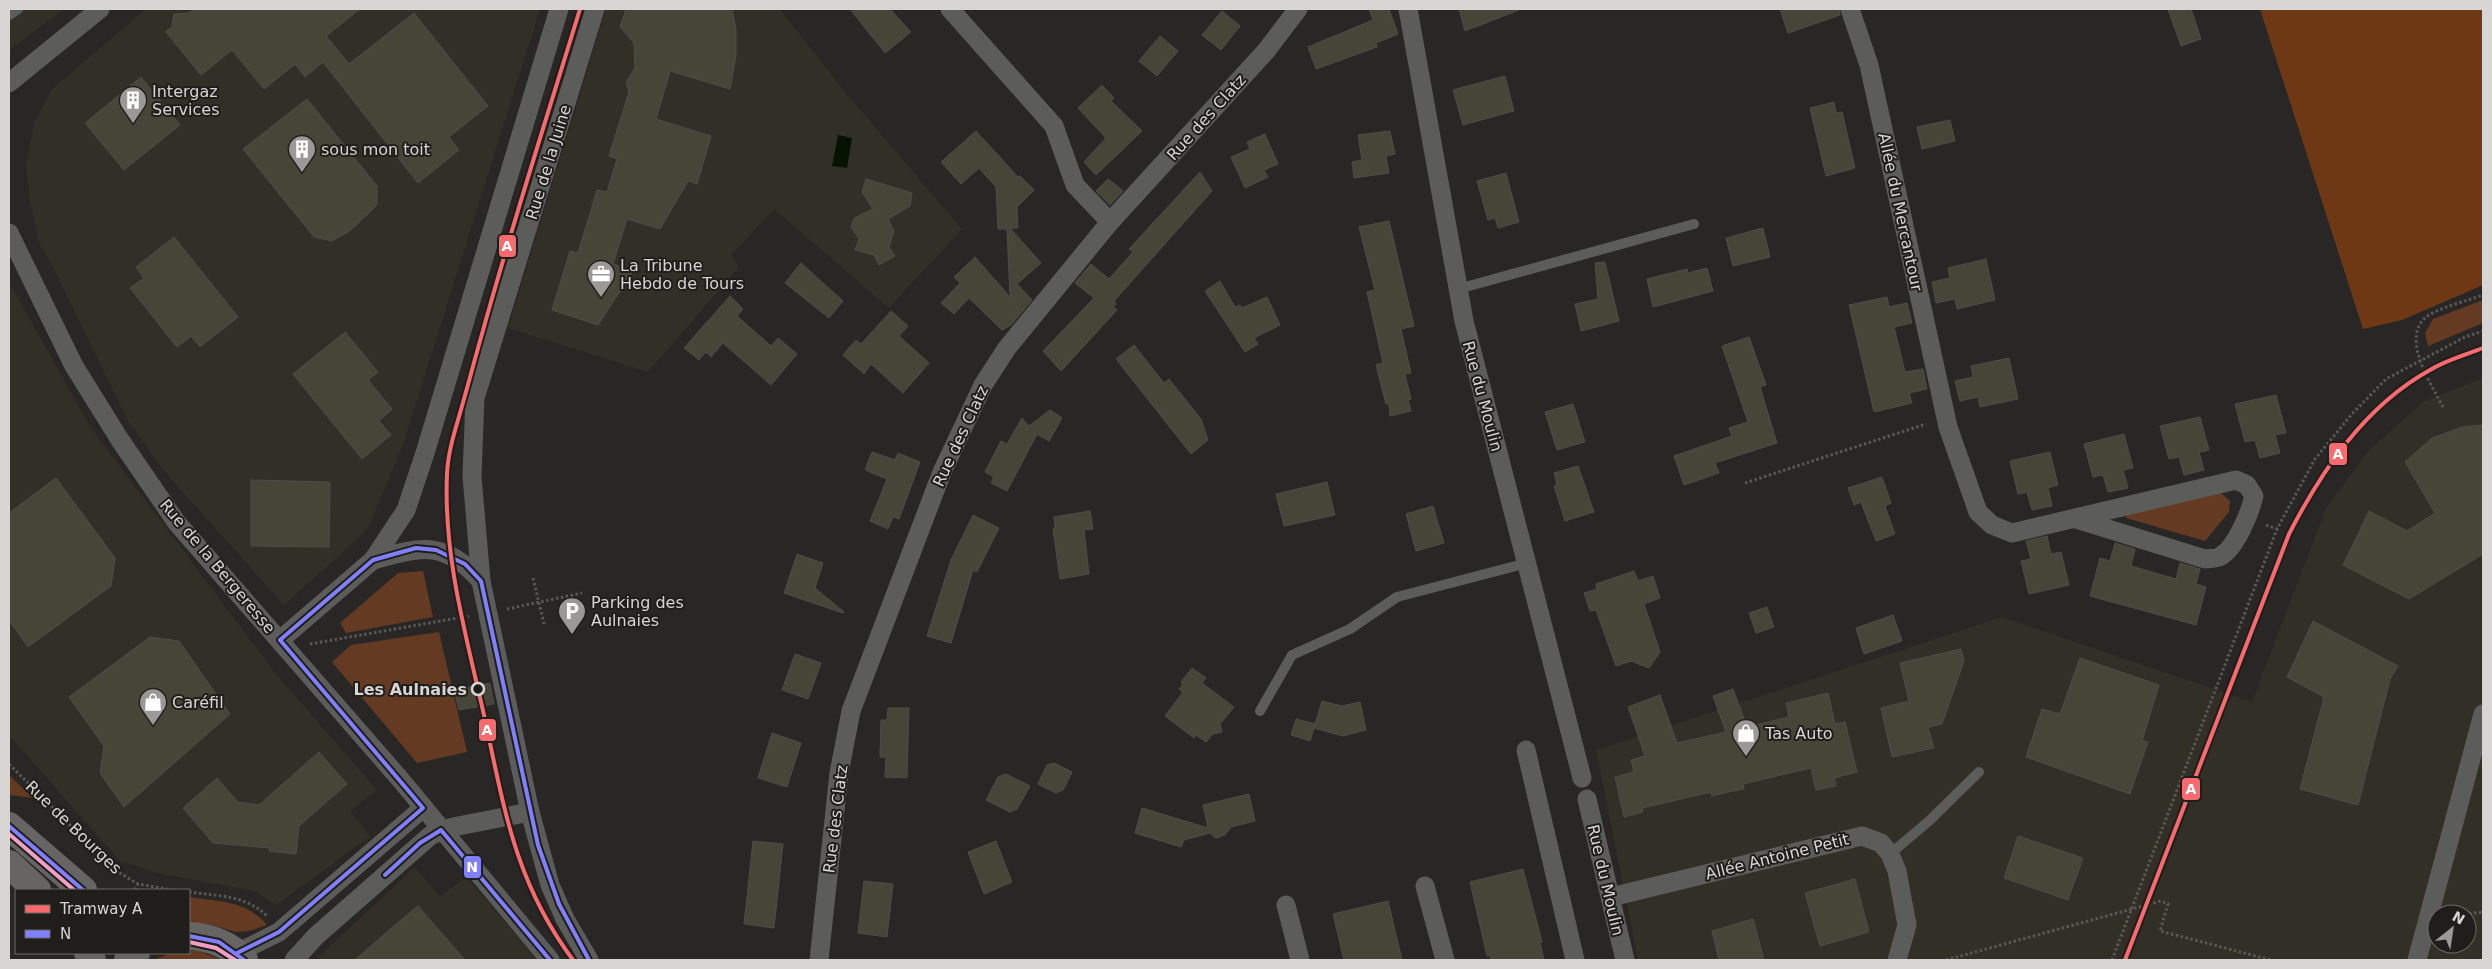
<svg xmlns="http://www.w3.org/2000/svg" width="2492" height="969" font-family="'DejaVu Sans',sans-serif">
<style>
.built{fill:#322f27;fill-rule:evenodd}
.green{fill:#653a22}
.forest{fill:#6f3815}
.water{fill:#051303}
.building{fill:#454538;stroke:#4d4d4b}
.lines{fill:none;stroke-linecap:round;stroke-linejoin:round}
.path{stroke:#595857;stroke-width:3;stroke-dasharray:2.5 2.5;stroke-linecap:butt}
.lane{stroke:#5c5c5b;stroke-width:10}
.street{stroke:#5c5c5b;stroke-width:19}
.primary{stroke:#666564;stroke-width:28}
.bus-1-casing{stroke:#1f1e1b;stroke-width:8}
.bus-2-casing{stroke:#1f1e1b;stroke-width:8}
.bus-1{stroke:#8080ff;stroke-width:4}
.bus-2{stroke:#f39ec5;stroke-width:4}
.tram-1-casing{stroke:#1f1e1b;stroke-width:8}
.tram-1{stroke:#f96a6f;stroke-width:4}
.stop-dot{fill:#1f1e1b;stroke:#d7d6d4;stroke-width:2.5}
.labels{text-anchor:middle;stroke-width:4;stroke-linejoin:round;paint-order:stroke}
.poi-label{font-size:16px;fill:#d7d6d4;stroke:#1f1e1b;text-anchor:start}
.street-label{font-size:16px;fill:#d7d6d4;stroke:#1f1e1b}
.stop-label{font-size:16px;font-weight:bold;fill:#d7d6d4;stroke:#1f1e1b;text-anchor:end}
.line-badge{stroke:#1f1e1b;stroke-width:2}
.badge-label{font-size:14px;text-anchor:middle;font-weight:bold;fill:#fff}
</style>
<rect width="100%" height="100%" fill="#282725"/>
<g class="built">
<path d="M9 9H64L9 50Z"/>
<path d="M146 9H540L402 448 367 530 284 605 164 471 128 421 58 277 39 242 30 201 26 165 34 124 51 90Z"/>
<path d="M606 9H780L845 92 962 229 889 308 774 209 731 255 739 267 648 372 508 328Z"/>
<path d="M9 282 91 428 276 674 377 790 350 811 371 836 276 905 254 891 157 873 119 860 9 735Z"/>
<path d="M2483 378V960H1638L1596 750 2002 617 2252 702 2326 508 2369 450 2423 402ZM2437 914H2467V944H2437Z"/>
<path d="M415 867 440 896 467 877 537 960H321L318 957Z"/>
</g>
<g class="green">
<path d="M2483 300V323L2428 346 2425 333 2433 319Z"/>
<path d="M2221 493 2230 501 2229 512 2205 541 2126 518V514Z"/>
<path d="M423 571 433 617 346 633 340 623 398 573Z"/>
<path d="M439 632 467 752 417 763 332 662 351 645Z"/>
<path d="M9 775 33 798 9 795Z"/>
<path d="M189 897C220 902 246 900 267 925L249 931 236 932 212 925 189 923Z"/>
<path d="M189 951H199L222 960H153L172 953Z"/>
</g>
<path class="forest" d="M2260 9H2483V285L2402 320 2363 329Z"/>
<path class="water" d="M838 135 852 138 847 168 832 166Z"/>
<g class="building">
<path d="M195 9H360L326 36 349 64 414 13 488 106 449 137 459 150 418 183 323 62 305 77 295 64 264 89 232 50 201 75 166 32 172 26 174 14 189 13Z"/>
<path d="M626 9H732L736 29V55L730 89 670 71 656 119 711 136 697 184 688 181 660 229 627 219 613 264 633 271 598 325 552 310 570 251 578 253 597 190 607 192 617 159 609 156 629 92 626 82 635 68 634 43 620 27Z"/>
<path d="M850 9H890L911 32 885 53Z"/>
<path d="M1369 9H1389L1398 34 1376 43 1377 47 1316 69 1308 47 1373 20Z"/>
<path d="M1459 9H1518L1519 10 1465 31Z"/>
<path d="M1780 9H1839L1840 15 1788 33Z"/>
<path d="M2168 9H2191L2201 39 2181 46Z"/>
<path d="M1222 11 1240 26 1221 50 1202 35Z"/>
<path d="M1160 36 1178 51 1157 76 1139 61Z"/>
<path d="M1505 76 1514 111 1463 125 1453 90Z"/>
<path d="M141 77 180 125 124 170 85 123Z"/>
<path d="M1102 85 1114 98 1111 101 1142 131 1096 175 1084 162 1106 138 1078 108Z"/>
<path d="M307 99 377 186V204L374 208 351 230 332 241 314 237 243 149Z"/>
<path d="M1834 102 1836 113 1842 112 1855 168 1826 176 1810 108Z"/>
<path d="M1950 120 1955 141 1922 149 1917 127Z"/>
<path d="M976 131 1018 177 1020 176 1034 190 1017 207 1018 228H1010L1041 263 1017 284 1032 300 1011 325 1002 330 969 298 954 314 941 303 960 283 954 277 975 257 1010 297 1007 229H998L996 187 979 168 961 184 941 162Z"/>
<path d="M1390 131 1395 154 1386 156 1389 173 1354 178 1352 162 1362 160 1358 135Z"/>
<path d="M1265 134 1278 164 1264 170 1268 177 1245 188 1231 157 1250 149 1247 142Z"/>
<path d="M1200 172 1212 191 1114 301 1116 304 1113 307 1117 310 1061 371 1043 351 1094 298 1075 283 1091 264 1109 279 1133 252 1129 249Z"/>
<path d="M1506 173 1519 222 1498 228 1495 218 1488 220 1477 181Z"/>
<path d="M866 179 912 193 910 206 888 219 894 231 889 247 895 256 879 265 874 255 855 250 859 239 851 227 854 218 873 209 862 192Z"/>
<path d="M1108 179 1123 191 1110 205 1096 191Z"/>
<path d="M1389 221 1414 326 1401 329 1411 373 1405 374 1411 399 1408 400 1411 411 1390 416 1389 404H1386L1376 365 1383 363 1367 292 1375 290 1359 227Z"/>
<path d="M1763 228 1770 257 1733 266 1726 238Z"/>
<path d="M174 237 238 317 200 347 191 336 177 347 130 288 144 278 136 267Z"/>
<path d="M1986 259 1995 300 1957 309 1955 299 1936 303 1932 282 1950 278 1948 268Z"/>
<path d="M1605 262 1619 321 1581 331 1575 304 1598 299 1595 263Z"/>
<path d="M801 263 843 301 829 318 785 283Z"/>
<path d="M1707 268 1713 291 1653 307 1647 279 1687 269 1688 273Z"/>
<path d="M1220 281 1235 307 1240 305 1242 308 1267 297 1280 325 1254 338 1258 344 1245 352 1205 291Z"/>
<path d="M730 296 743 309 737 316 771 346 778 338 797 354 771 385 723 343 711 357 706 352 699 360 684 348Z"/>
<path d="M1887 297 1889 307 1907 303 1912 323 1894 327 1905 372 1923 369 1927 389 1909 393 1912 403 1874 412 1849 305Z"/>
<path d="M891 311 908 326 899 336 929 363 903 393 871 364 864 374 843 355 856 340 861 344Z"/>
<path d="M345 332 378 372 368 380 392 409 379 421 391 435 362 459 293 374Z"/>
<path d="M1749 337 1766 385 1760 387 1777 443 1715 463 1719 473 1684 485 1674 456 1732 436 1729 428 1748 422 1722 346Z"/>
<path d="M1134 345 1164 383 1169 379 1201 419 1208 440 1191 454 1116 359Z"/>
<path d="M2009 358 2018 399 1980 407 1978 397 1960 401 1955 381 1973 377 1971 366Z"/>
<path d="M2276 395 2286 433 2275 435 2280 453 2260 458 2255 440 2245 442 2235 404Z"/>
<path d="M1573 404 1585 442 1557 450 1545 412Z"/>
<path d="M1050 410 1062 418 1049 441 1037 434 1007 491 991 483 994 477 985 472 1001 441 1007 444 1022 418 1029 426Z"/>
<path d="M2200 417 2209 450 2199 452 2204 470 2184 475 2179 457 2169 459 2160 426Z"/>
<path d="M2483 425V554L2409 599 2343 565 2369 511 2407 531 2435 513 2405 462 2432 438 2463 427Z"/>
<path d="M2124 434 2133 468 2123 470 2128 488 2108 492 2103 475 2093 477 2084 444Z"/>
<path d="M872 452 895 460 898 453 920 462 899 519 893 517 888 529 870 521 887 479 865 470Z"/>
<path d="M2050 452 2058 485 2048 488 2052 506 2032 510 2027 492 2018 494 2010 461Z"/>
<path d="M1578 466 1594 512 1565 521 1554 486 1557 485 1554 473Z"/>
<path d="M1882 477 1891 503 1885 506 1895 534 1876 541 1861 502 1854 505 1848 488Z"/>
<path d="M56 478 115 558 111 586 28 647 9 620V513Z"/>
<path d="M251 480 330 482 329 547 251 546Z"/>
<path d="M1327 482 1335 515 1284 526 1276 494Z"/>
<path d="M1433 506 1444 543 1416 551 1406 514Z"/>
<path d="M1090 511 1093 529 1084 530 1089 574 1060 579 1053 529 1055 528 1054 517Z"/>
<path d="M973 515 999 528 977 572 973 570 951 643 927 636 951 560Z"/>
<path d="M2047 536 2051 554 2061 552 2069 585 2029 594 2021 561 2031 559 2026 541Z"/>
<path d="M2115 543 2135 549 2131 566 2176 579 2180 563 2200 569 2196 584 2206 587 2196 625 2090 596 2100 558 2110 561Z"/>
<path d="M797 554 823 563 815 588 844 612 843 613 784 593Z"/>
<path d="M1634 571 1638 581 1653 576 1660 598 1644 604 1660 652 1649 668 1631 661 1616 666 1596 610 1590 611 1584 593 1597 589 1596 584Z"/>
<path d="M1767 607 1774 627 1756 633 1749 613Z"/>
<path d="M1893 615 1902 641 1864 654 1856 628Z"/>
<path d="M2313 621 2398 666 2390 679 2358 805 2300 789 2324 697 2287 677Z"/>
<path d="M150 637 179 641 230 714 124 807 100 773 104 746 69 697Z"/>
<path d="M1961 649 1964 661 1942 724 1928 727 1934 748 1892 757 1881 708 1909 701 1900 663Z"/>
<path d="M795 654 821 663 808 699 782 690Z"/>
<path d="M2080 658 2159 685 2142 741 2148 742 2130 794 2026 757 2042 709 2060 714Z"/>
<path d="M1192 668 1206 678 1202 683 1234 707 1220 724 1222 732 1213 734 1206 742 1196 735 1194 738 1165 716 1183 692 1179 689 1183 684 1181 682Z"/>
<path d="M490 683 494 704 459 710 454 690Z"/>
<path d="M1733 689 1747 727 1789 717 1786 703 1828 693 1835 724 1845 722 1857 772 1834 778 1836 786 1816 790 1811 768 1743 784 1744 789 1728 792 1712 796 1711 792 1642 808 1643 812 1624 817 1615 777 1634 772 1631 760 1645 756 1628 707 1660 695 1677 743 1726 732 1713 696Z"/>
<path d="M1322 701 1342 706 1360 702 1366 730 1343 736 1314 728Z"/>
<path d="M888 708H909L907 778 885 777 886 757H880L881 720H887Z"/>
<path d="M1296 719 1315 724 1310 741 1291 735Z"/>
<path d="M772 733 801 743 787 787 758 778Z"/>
<path d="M319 752 347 784 299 826 296 854 269 851 270 848 213 843 183 808 217 778 238 802 259 805Z"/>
<path d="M1054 763 1072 772 1063 790 1056 793 1038 784 1047 765Z"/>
<path d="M1006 774 1030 786 1017 809 1010 812 986 800 998 777Z"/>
<path d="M1249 794 1255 821 1231 827 1225 835 1216 838 1210 833 1184 840 1181 847 1135 833 1142 808 1208 828 1203 805Z"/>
<path d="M2018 836 2083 858 2068 900 2004 878Z"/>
<path d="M753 841 783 844 774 928 744 924Z"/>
<path d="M996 841 1012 882 984 894 968 852Z"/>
<path d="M1523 869 1542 942 1540 943 1544 960H1491L1490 955 1487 956 1470 882Z"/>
<path d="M1855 879 1869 932 1820 946 1805 893Z"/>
<path d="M864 881 893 884 887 937 858 933Z"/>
<path d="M1388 901 1402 960H1344L1333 914Z"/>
<path d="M418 906 465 960H355L395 925Z"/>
<path d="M1753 919 1764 960H1719L1712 931Z"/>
</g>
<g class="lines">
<g class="path">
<path d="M2443 407C2432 386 2401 339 2425 318 2434 309 2470 300 2483 295"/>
<path d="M1745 483 1926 424"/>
<path d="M2266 525 2277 529"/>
<path d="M533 578 544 624"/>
<path d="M507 609 582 593"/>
<path d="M310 644 469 616"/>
<path d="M9 764 115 870 138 884 172 890"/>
<path d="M135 890 138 884"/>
<path d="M189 892C217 896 246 895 267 916"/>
<path d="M2464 914 2483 912"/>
<path d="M1946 960 2161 901 2168 904 2160 931 2271 960"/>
<path d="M2112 960 2277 529 2315 459 2352 414 2386 379 2465 337 2483 331"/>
</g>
<g class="lane">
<path d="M9 15 18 9"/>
<path d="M1458 289 1694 224"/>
<path d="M1260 711 1292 655 1350 629 1397 597 1527 563"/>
<path d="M1890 854 1929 821 1979 772"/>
</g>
<g class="street">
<path d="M950 9 1054 126 1075 185 1110 222"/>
<path d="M1408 9 1464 321 1582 778"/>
<path d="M1850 9 1869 65 1948 427 1978 512 1992 525 2012 533 2236 480 2247 485 2254 496C2250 513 2236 547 2221 556 2217 559 2211 558 2205 559L2076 519"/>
<path d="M9 83 100 9"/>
<path d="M9 233 74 366 120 440 177 523 400 779 550 960"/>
<path d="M373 560C421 547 444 539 481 581"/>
<path d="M280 640 373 560 406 510 425 453 559 9"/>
<path d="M1526 750 1575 960"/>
<path d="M1587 799 1625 960"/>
<path d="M1425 886 1445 960"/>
<path d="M1611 897 1862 836 1881 843 1890 854 1897 871 1907 925 1897 960"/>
<path d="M1286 905 1300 960"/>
<path d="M237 953 279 932 423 808"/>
<path d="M294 960 316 936 431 835 453 827 530 812"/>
<path d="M589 960 565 919 550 885 530 812 481 581 472 476 475 398 595 9"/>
<path d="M819 960 839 773 851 711 942 472 983 385 1007 348 1110 222 1266 51 1298 9"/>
<path d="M2417 960 2483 714"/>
</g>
<g class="primary">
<path d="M9 826 83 890"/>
<path d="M9 864 37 890"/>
<path d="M189 936C210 937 229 944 244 960"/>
<path d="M88 953 92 960"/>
<path d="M128 960 136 953"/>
</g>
<g class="bus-1-casing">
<g id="bus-1">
<path d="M9 826 83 890"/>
<path d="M385 875 420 843 441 830 550 960"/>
<path d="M189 936 219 942 244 960"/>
<path d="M237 953 279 932 423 808 280 640 373 560 416 548 436 550 465 564 481 581 538 845 559 904 589 960"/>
</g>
</g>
<g class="bus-2-casing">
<g id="bus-2">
<path d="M9 834 74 890"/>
<path d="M189 942 216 948 235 960"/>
</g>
</g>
<use href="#bus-1" class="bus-1"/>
<use href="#bus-2" class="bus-2"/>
<g class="tram-1-casing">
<g id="tram-1">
<path d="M573 960C517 885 505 814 486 724 468 642 443 559 447 474 448 450 456 428 462 406 469 382 475 358 482 334 512 225 547 117 580 9"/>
<path d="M2125 960 2289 534C2322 470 2365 406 2430 370 2446 360 2465 355 2483 348"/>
</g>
</g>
<use href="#tram-1" class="tram-1"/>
</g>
<defs>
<g id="building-pin" transform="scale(1.4375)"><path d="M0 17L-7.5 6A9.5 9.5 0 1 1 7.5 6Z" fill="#9a9997" stroke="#1f1e1b"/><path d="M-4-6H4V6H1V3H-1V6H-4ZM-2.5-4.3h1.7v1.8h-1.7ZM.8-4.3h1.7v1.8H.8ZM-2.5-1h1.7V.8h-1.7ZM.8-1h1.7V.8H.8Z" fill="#fff"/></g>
<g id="office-pin" transform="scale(1.4375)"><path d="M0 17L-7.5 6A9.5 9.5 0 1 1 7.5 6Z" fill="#9a9997" stroke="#1f1e1b"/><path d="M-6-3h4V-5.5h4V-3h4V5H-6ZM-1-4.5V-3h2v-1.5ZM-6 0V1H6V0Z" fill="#fff"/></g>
<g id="parking-pin" transform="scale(1.4375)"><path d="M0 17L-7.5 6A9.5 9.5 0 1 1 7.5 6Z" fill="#9a9997" stroke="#1f1e1b"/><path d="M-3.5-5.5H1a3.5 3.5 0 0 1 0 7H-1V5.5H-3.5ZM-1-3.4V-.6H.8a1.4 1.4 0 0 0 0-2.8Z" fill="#fff"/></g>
<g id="shop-pin" transform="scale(1.4375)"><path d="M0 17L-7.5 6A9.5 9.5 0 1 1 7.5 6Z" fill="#9a9997" stroke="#1f1e1b"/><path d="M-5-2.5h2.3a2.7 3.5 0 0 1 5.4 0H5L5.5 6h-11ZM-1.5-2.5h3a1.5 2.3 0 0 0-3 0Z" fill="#fff"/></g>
</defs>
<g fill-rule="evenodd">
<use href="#building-pin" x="133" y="100"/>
<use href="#building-pin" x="302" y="149"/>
<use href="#office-pin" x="601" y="274"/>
<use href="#parking-pin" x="572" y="611"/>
<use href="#shop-pin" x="153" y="702"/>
<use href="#shop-pin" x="1746" y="733"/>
</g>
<circle class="stop-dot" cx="478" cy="689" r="6"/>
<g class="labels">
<g class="poi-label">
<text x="152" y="97">Intergaz<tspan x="152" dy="18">Services</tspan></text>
<text x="321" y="155">sous mon toit</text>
<text x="620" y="271">La Tribune<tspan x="620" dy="18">Hebdo de Tours</tspan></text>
<text x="591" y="608">Parking des<tspan x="591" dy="18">Aulnaies</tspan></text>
<text x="172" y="708">Caréfil</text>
<text x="1765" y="739">Tas Auto</text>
</g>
<g class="street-label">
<text transform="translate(1206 117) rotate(-48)" y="6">Rue des Clatz</text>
<text transform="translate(548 162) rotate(-73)" y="6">Rue de la Juine</text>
<text transform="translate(1901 212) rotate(78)" y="6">Allée du Mercantour</text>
<text transform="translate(1483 396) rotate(75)" y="6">Rue du Moulin</text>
<text transform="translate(960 436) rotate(-65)" y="6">Rue des Clatz</text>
<text transform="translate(218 566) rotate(50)" y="6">Rue de la Bergeresse</text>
<text transform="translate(835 819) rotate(-83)" y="6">Rue des Clatz</text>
<text transform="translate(74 827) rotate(44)" y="6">Rue de Bourges</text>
<text transform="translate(1777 856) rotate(-14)" y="6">Allée Antoine Petit</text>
<text transform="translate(1606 880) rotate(77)" y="6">Rue du Moulin</text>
</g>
<g class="stop-label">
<text x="467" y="695">Les Aulnaies</text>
</g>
</g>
<g class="line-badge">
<rect x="498" y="234" width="19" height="24" rx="5" fill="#f96a6f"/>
<rect x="2328" y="442" width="20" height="24" rx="5" fill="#f96a6f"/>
<rect x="478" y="718" width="19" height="24" rx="5" fill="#f96a6f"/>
<rect x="2181" y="777" width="20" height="24" rx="5" fill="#f96a6f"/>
<rect x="463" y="855" width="19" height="24" rx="5" fill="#8080ff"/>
</g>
<g class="badge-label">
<text x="507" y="251">A</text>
<text x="2338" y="459">A</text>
<text x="487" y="735">A</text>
<text x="2191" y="794">A</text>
<text x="472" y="872">N</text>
</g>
<rect width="2492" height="969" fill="none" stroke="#d7d6d4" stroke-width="20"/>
<rect x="15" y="889" width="175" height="65" fill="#1f1e1b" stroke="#696865"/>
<rect x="25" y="905" width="25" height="8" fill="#f96a6f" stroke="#696865"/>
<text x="60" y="914" font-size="15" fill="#d7d6d4">Tramway A</text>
<rect x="25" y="930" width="25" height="8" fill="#8080ff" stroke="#696865"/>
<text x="60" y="939" font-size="15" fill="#d7d6d4">N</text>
<g transform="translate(2452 929) rotate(30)"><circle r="24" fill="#1f1e1b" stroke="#696865"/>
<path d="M0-4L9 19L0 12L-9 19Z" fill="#9a9997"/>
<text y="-8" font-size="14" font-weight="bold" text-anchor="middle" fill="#d7d6d4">N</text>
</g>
</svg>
